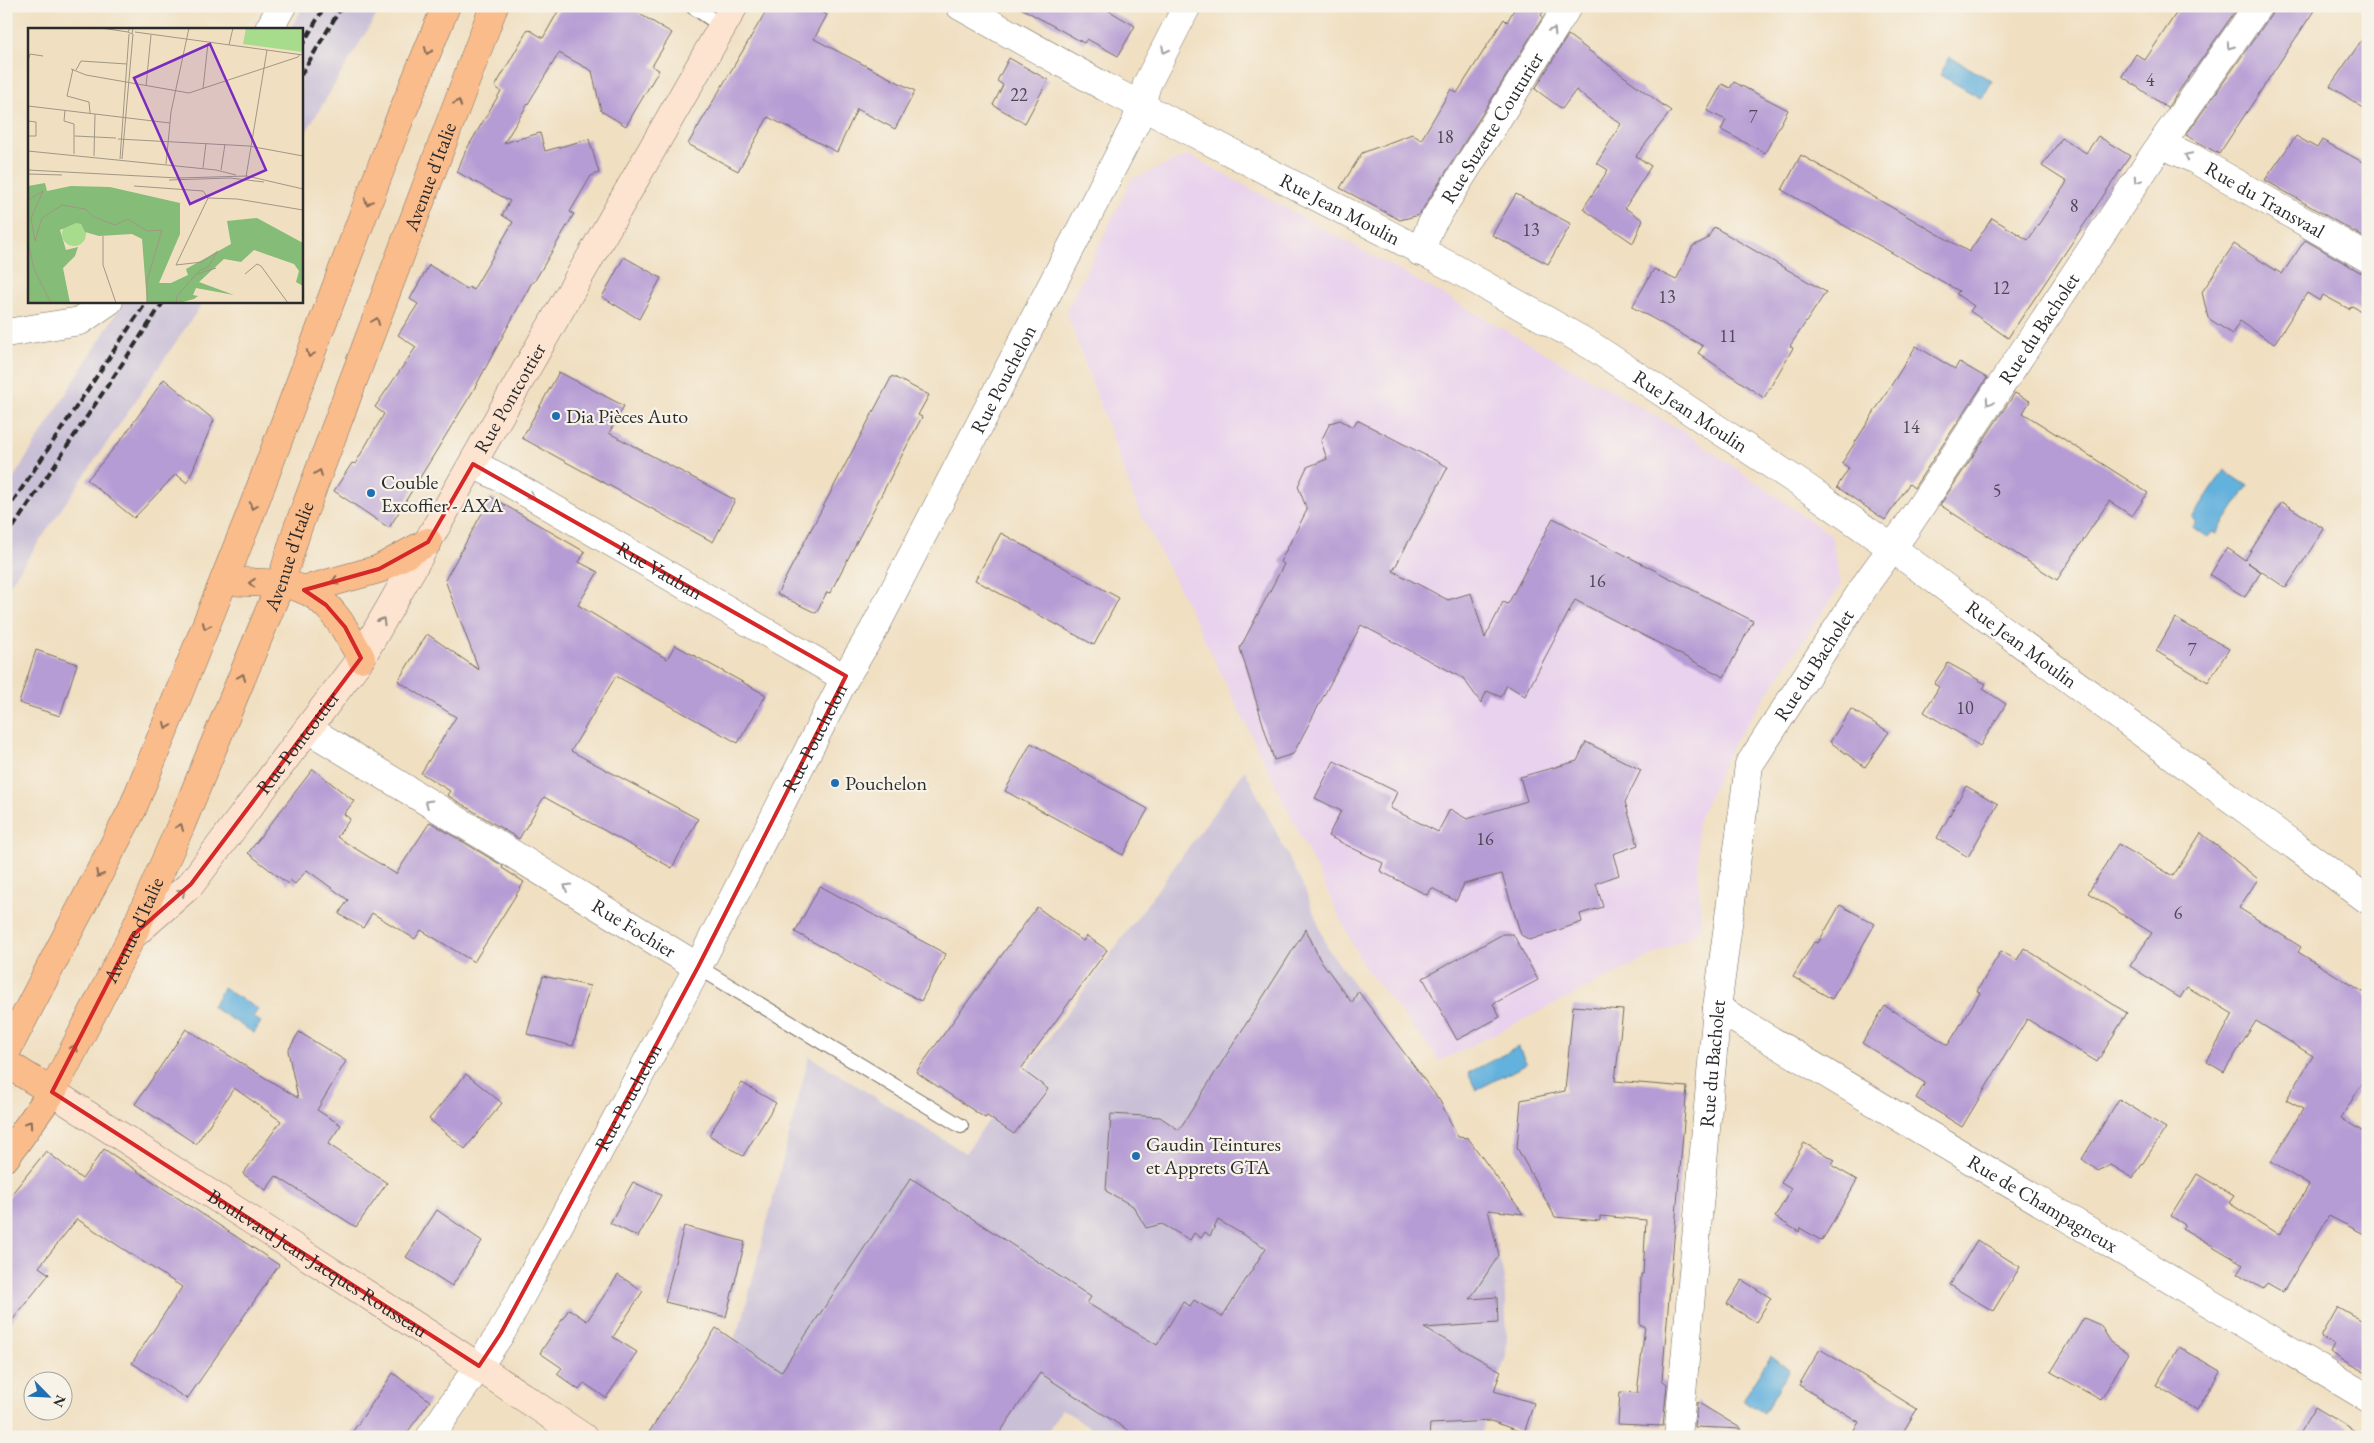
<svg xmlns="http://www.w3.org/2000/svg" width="2374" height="1443" font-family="'EB Garamond',serif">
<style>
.built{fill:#e9d2ed}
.industrial{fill:#c9bfd7}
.water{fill:#64b1dd;stroke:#486e84}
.building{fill:#b69cd4}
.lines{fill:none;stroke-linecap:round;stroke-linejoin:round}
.lane-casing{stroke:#706a60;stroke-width:16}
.street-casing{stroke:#706a60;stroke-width:29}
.secondary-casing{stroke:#706a60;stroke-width:29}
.primary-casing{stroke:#706a60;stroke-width:29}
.lane{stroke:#fff;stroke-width:14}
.street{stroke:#fff;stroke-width:28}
.secondary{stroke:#fde4d1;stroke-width:28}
.primary{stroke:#fabc8b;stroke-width:28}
.rail{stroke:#2b2b2b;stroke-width:4;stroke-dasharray:8 4;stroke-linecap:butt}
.oneway{stroke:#a0a0a0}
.oneway2{stroke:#886c56}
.oneway3{stroke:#94887e}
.marked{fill:none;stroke:#d62828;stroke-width:4;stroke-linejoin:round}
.poi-dot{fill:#1f6fb2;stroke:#f7f3e8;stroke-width:2}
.labels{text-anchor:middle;stroke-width:4.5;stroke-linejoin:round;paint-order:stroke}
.number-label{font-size:18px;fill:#4e4755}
.street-label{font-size:20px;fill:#2b2b2b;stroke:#f7f3e8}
.poi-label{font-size:20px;fill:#2b2b2b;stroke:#f7f3e8;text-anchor:start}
.inset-road{fill:none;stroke:#a19785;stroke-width:1}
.view{fill:#7b2cbf;fill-opacity:0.15;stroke:#7b2cbf;stroke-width:2.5}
.inset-edge{fill:none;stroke:#2b2b2b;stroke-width:2.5}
</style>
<rect width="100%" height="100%" fill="#f7f3e8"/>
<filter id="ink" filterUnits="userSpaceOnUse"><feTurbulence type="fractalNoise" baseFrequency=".02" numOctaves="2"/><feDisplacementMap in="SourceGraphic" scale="10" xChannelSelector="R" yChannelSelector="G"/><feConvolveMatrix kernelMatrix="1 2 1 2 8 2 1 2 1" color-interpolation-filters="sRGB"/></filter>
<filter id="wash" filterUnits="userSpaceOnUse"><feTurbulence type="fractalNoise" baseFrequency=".0096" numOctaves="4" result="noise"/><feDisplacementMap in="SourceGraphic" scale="20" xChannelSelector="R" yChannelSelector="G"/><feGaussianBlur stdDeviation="1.12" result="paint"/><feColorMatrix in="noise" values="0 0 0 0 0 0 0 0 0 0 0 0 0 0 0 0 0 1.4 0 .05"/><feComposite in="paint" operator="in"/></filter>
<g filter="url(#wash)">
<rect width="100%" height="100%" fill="#f0dfc1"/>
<path class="built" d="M1189 155 1408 275 1684 432 1831 535 1841 585 1731 747 1697 824 1701 931 1440 1061 1364 967 1200 630 1137 507 1066 311 1132 179Z"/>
<g class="industrial">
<path d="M304 6H382L301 140V29H290Z"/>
<path d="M124 301H204L6 590V490Z"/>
<path d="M1245 770 1305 890 1328 949 1438 1098 1466 1155 1487 1209 1504 1278 1507 1338 1506 1356 1480 1437H1105L1062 1409 1044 1437H681L724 1363 743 1317 809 1056 965 1153Z"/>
</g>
<g class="water">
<path d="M1950 57 1992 81 1982 99 1940 75Z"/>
<path d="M2224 470 2248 486 2216 534 2212 532 2208 537 2192 527 2196 521 2192 518Z"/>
<path d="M223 988 258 1009 253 1017 261 1022 254 1033 212 1007Z"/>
<path d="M1518 1047 1527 1064 1476 1090 1468 1073Z"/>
<path d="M1771 1356 1789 1370 1764 1413 1743 1400Z"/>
</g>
<g id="blocks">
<g class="building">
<path d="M561 6H626L672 33 652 66 659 70 626 126 601 111 592 71 559 53 504 143 540 133 545 151 589 139 599 173 591 176 570 212 574 214 534 282H532L473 391 389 528 334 491 352 463 355 464 384 414 375 407 416 347 398 335 418 304 410 299 429 265 467 289 469 287 473 290 513 222 502 215 510 201 457 172 465 152 501 91 495 87 528 29 543 38Z"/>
<path d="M769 6H812L827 15 814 39 915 91 895 129 857 109 837 152 768 117 738 171 688 144Z"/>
<path d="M1017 6H1101L1135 26 1118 56 1087 39 1084 43Z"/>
<path d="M1516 6H1547L1541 15 1543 17 1419 215 1400 220 1340 188 1362 153 1412 134 1421 140 1451 89 1457 93 1504 19 1507 22Z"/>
<path d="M2181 6H2239L2167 108 2122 76 2136 54 2145 60Z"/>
<path d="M2273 6H2317L2219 154 2186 135 2271 15Z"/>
<path d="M2368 31V111L2330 86Z"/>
<path d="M1568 35 1671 111 1636 156 1651 166 1625 208 1643 220 1633 243 1583 209 1608 170 1597 163 1621 124 1576 90 1562 109 1535 89Z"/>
<path d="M1009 58 1048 80 1025 123 993 105 1003 85 997 81Z"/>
<path d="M1734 82 1788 110 1765 153 1721 130 1726 120 1707 111 1722 84 1730 88Z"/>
<path d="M2098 136 2130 156 2008 338 1970 311 1974 306 1956 294 1959 291 1782 190 1801 155 1969 252 1992 218 2028 240 2067 182 2042 166 2062 138 2086 153Z"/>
<path d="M2296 136 2317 148 2322 140 2368 165V240L2265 180Z"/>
<path d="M1516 194 1571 224 1548 264 1492 235Z"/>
<path d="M1714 227 1826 292 1790 346 1793 348 1764 398 1698 353 1703 346 1632 307 1654 269 1676 280 1693 246 1707 239Z"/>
<path d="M2305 240 2360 272 2368 274V315L2352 306 2349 309 2323 295 2320 301 2307 293 2274 344 2240 321 2232 334 2208 318 2202 292 2234 244 2282 274Z"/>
<path d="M624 257 661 278 639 319 602 297Z"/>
<path d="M1916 346 1955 369 1959 362 1987 378 1914 488 1909 484 1885 520 1837 487 1849 468 1842 463Z"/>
<path d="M559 372 624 406 609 433 735 500 713 542 522 438Z"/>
<path d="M892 376 929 395 918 415 922 417 830 593 827 592 816 613 777 594Z"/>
<path d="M164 379 214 420 187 483 176 474 134 518 87 480 124 436Z"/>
<path d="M2015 393 2030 401 2023 413 2148 493 2132 516 2109 501 2057 580 1940 505Z"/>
<path d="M1340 420 1353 427 1357 420 1448 467 1393 571 1448 600 1471 593 1485 638 1503 602 1508 604 1553 518 1753 621 1724 677 1575 600 1525 696 1507 685 1501 697 1487 691 1481 703 1463 678 1361 625 1293 754 1274 760 1240 648 1284 564 1280 562 1307 510 1298 486 1307 467 1327 459 1321 441 1330 423Z"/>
<path d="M491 497 585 552 579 562 598 572 578 605 667 659 675 645 766 695 738 743 616 676 571 751 698 819 672 868 544 797 519 839 447 795 450 791 421 773 456 717 398 681 427 634 479 670 445 580Z"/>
<path d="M2282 502 2324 529 2286 588 2247 562 2261 572 2245 597 2210 575 2227 548 2245 560Z"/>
<path d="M1001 533 1119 598 1094 645 975 580Z"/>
<path d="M2175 618 2229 649 2208 682 2156 651Z"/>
<path d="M36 650 77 664 60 716 19 703Z"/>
<path d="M1948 663 1986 684 1983 689 2006 704 1980 746 1924 712 1939 687 1934 684Z"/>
<path d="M1851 709 1889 732 1865 767 1830 742Z"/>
<path d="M1586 742 1641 770 1625 802 1638 845 1613 854 1619 875 1596 883 1603 907 1580 914 1582 922 1530 940 1521 935 1502 874 1464 884 1456 901 1432 888 1427 895 1380 871 1383 863 1328 836 1341 811 1315 798 1334 761 1397 792 1390 808 1438 832 1450 809 1467 819 1527 801 1520 777 1577 761Z"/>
<path d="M1031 743 1148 809 1123 855 1005 791Z"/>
<path d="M313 769 354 801 344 814 350 819 337 837 396 874 430 822 503 866 502 868 524 882 474 962 421 930 415 939 372 913 363 928 339 914 348 900 307 870 295 884 290 880 288 884 248 853Z"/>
<path d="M1966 786 1998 804 1968 857 1937 838Z"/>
<path d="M2201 833 2258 879 2239 908 2301 947 2298 952 2368 995V1074L2341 1118 2368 1135V1236L2329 1216 2283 1292 2267 1283 2263 1289 2237 1273 2243 1264 2182 1228 2185 1225 2171 1216 2197 1174 2234 1196 2229 1203 2279 1235 2309 1185 2271 1162 2303 1109 2286 1100 2313 1056 2256 1021 2224 1072 2207 1062 2233 1014 2187 987 2180 998 2130 966 2152 933 2088 893 2118 844 2173 876Z"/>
<path d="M820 886 946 954 921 1001 795 932Z"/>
<path d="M1840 905 1875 924 1832 999 1793 977 1814 942 1818 943Z"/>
<path d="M1037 907 1083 941 1087 936 1107 950 1021 1069 1048 1089 1014 1134 987 1116 985 1118 916 1072Z"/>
<path d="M1306 929 1319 958 1352 1003 1358 991 1440 1101 1458 1137 1468 1138 1523 1214 1488 1210 1499 1255 1470 1299 1497 1297 1498 1323 1424 1328 1501 1371 1494 1391 1534 1403 1524 1433 1491 1421 1430 1424 1429 1437H1138L1040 1373 997 1437H646L716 1328 781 1372 911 1178 1091 1297 1087 1303 1157 1345 1183 1302 1190 1306 1194 1300 1222 1317 1266 1248 1218 1220 1210 1236 1205 1232 1201 1238 1194 1233 1190 1240 1162 1224 1146 1228 1133 1206 1106 1191 1111 1114 1160 1117 1179 1130Z"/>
<path d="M1503 934H1513L1538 980 1493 1004 1500 1017 1457 1040 1423 978Z"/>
<path d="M2024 948 2127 1013 2097 1062 2027 1019 1962 1127 1916 1098 1925 1083 1862 1043 1885 1006 1948 1045 1980 993 1977 991 2001 951 2017 960Z"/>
<path d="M543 976 590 986 573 1046 527 1034Z"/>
<path d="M1573 1006 1623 1010 1615 1081 1687 1087 1662 1380 1667 1384 1663 1426 1618 1424 1620 1392 1637 1393 1645 1326H1640L1641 1274H1643L1646 1220 1600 1216V1221L1555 1217 1517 1148 1521 1100 1565 1091Z"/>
<path d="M186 1029 298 1098 288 1051 299 1032 346 1061 317 1110 341 1125 328 1144 387 1183 356 1227 276 1176 266 1190 243 1174 281 1121 234 1088 196 1144 135 1104Z"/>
<path d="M466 1074 502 1103 465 1149 429 1119Z"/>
<path d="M742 1083 776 1103 743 1156 709 1135Z"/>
<path d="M2119 1099 2166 1128 2133 1178 2111 1165 2098 1171 2082 1159Z"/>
<path d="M1804 1143 1835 1160 1831 1165 1857 1180 1822 1241 1800 1228 1799 1232 1775 1217 1791 1189 1781 1183Z"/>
<path d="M104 1149 279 1265 187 1399 132 1363 182 1287 77 1219 39 1267 49 1274 6 1328V1201L46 1151 82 1179Z"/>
<path d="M633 1182 661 1195 638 1237 610 1223Z"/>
<path d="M437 1210 482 1241 452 1286 406 1257Z"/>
<path d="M684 1226 745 1242 726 1317 665 1302Z"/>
<path d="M1977 1240 2020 1267 1993 1311 1950 1285Z"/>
<path d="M618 1275 643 1291 613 1337 637 1352 606 1398 584 1383 579 1390 557 1374 562 1368 540 1353 569 1309 587 1321Z"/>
<path d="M1742 1280 1771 1298 1756 1322 1727 1304Z"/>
<path d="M2338 1307 2368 1324V1374L2330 1353 2334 1345 2321 1337Z"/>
<path d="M2084 1318 2100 1325 2111 1342 2128 1353 2101 1400 2051 1372Z"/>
<path d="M2179 1347 2220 1371 2197 1410 2156 1385Z"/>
<path d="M1820 1349 1917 1409 1900 1437H1850L1859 1422 1799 1385Z"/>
<path d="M393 1373 430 1401 404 1437H349Z"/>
<path d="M1697 1402 1742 1429 1695 1427Z"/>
<path d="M2315 1407 2365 1437H2297Z"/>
</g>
</g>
</g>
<g filter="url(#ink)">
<use href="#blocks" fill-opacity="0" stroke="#706a60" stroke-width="1"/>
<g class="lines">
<g class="lane-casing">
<g id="lane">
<path d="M692 6 722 26"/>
<path d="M698 967 961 1126"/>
</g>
</g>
<g class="street-casing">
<g id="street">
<path id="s1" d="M960 6 1105 87 1454 268 1592 346 1807 488 1892 548 2368 900"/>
<path d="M269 29 282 6"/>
<path id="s2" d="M2161 144 2194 159 2368 258"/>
<path id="s3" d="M1420 252 1431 225 1568 6"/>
<path d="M6 333 80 321 109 301"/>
<path id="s4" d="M473 464 501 478 838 674 846 676"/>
<path id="s5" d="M308 729 698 967"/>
<path id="s6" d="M1717 1008 2368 1398"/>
<path id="s7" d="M430 1437 501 1333 698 967 846 676 873 631 1136 122 1147 84 1187 6"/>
<path id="s8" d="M1678 1437 1717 1008 1749 765 1868 581 1905 530 2161 144 2258 6"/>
</g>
</g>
<g class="secondary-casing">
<g id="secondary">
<path id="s9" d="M132 936 191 884 361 658 734 6"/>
<path id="s10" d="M52 1092 444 1344 583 1437"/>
</g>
</g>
<g class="primary-casing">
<g id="primary">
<path d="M224 581C246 583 285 581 305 590 332 603 347 632 361 658"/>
<path d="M304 590 379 569 428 542"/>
<path d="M6 1052 132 810 250 515 396 128 446 6"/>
<path d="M6 1063 52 1092"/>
<path id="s11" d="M6 1157 52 1092 132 936 181 825 280 585 297 530 494 6"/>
</g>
</g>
<use href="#lane" class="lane"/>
<use href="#street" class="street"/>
<use href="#secondary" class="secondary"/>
<use href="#primary" class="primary"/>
<g class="rail">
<path d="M301 47 325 6"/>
<path d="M301 75 342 6"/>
<path d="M6 512 147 301"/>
<path d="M6 538 164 301"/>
</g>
</g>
<defs><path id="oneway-chevron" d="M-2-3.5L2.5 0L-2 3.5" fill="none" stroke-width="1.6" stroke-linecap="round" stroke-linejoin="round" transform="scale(1.25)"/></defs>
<g class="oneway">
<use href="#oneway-chevron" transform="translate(1553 31) rotate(-58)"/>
<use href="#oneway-chevron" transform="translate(2230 46) rotate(125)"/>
<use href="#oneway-chevron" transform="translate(1165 50) rotate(117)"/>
<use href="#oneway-chevron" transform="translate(2188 156) rotate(-154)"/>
<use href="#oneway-chevron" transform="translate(2137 180) rotate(124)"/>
<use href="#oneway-chevron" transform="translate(1989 402) rotate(124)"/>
<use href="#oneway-chevron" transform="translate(531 496) rotate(30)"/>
<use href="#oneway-chevron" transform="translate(428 803) rotate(-149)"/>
<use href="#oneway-chevron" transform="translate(567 887) rotate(-149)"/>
</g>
<g class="oneway2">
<use href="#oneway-chevron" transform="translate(428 51) rotate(112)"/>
<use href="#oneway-chevron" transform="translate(458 103) rotate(-69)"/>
<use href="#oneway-chevron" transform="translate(368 202) rotate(111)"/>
<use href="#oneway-chevron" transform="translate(376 321) rotate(-69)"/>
<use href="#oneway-chevron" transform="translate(310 354) rotate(111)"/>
<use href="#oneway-chevron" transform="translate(319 473) rotate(-69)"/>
<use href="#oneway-chevron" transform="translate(253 506) rotate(111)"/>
<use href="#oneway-chevron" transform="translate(335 581) rotate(165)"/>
<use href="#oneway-chevron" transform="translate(252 583) rotate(-176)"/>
<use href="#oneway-chevron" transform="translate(206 626) rotate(111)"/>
<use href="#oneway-chevron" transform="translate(242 677) rotate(-68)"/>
<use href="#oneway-chevron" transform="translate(167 726) rotate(112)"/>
<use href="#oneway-chevron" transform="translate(180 827) rotate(-67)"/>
<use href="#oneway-chevron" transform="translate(99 874) rotate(118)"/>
<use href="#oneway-chevron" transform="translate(74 1048) rotate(-63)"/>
<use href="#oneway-chevron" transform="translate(29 1124) rotate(-55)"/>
</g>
<g class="oneway3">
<use href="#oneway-chevron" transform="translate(382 621) rotate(-60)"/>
<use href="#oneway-chevron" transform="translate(182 892) rotate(-41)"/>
</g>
</g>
<path class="marked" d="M473 464 846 676 698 967 501 1333 479 1366 52 1092 132 936 191 884 361 658 345 627 326 605 304 590 379 569 428 542Z"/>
<g class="poi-dot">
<circle cx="556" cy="416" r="5"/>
<circle cx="371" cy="493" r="5"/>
<circle cx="835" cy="783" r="5"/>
<circle cx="1136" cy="1156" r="5"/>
</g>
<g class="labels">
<g class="number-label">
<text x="2150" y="86">4</text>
<text x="1019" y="101">22</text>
<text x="1753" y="123">7</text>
<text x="1445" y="143">18</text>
<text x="2074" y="212">8</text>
<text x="1531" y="236">13</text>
<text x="2001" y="294">12</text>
<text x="1667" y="303">13</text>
<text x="1728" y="342">11</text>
<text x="1911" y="433">14</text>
<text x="1997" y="497">5</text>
<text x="1597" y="587">16</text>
<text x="2192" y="656">7</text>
<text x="1965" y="714">10</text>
<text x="1485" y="845">16</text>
<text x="2178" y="919">6</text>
</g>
<g class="street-label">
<text dy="7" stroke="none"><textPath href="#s3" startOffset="144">Rue Suzette Couturier</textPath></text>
<text dy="7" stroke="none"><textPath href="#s11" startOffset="1071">Avenue d'Italie</textPath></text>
<text dy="7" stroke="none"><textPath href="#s2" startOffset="118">Rue du Transvaal</textPath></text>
<text dy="7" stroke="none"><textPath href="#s1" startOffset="431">Rue Jean Moulin</textPath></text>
<text dy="7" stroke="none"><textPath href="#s8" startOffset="1200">Rue du Bacholet</textPath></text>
<text dy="7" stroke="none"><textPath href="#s7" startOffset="1204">Rue Pouchelon</textPath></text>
<text dy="7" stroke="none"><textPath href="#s9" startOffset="661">Rue Pontcottier</textPath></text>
<text dy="7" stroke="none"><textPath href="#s1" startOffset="836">Rue Jean Moulin</textPath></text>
<text dy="7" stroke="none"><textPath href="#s11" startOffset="666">Avenue d'Italie</textPath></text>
<text dy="7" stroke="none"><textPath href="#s4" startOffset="215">Rue Vauban</textPath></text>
<text dy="7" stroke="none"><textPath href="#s1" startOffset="1241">Rue Jean Moulin</textPath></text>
<text dy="7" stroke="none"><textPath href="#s8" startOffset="795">Rue du Bacholet</textPath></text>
<text dy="7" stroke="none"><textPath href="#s7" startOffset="799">Rue Pouchelon</textPath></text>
<text dy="7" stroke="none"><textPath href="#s9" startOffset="256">Rue Pontcottier</textPath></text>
<text dy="7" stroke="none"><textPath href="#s5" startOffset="382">Rue Fochier</textPath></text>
<text dy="7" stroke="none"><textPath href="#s11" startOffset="261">Avenue d'Italie</textPath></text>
<text dy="7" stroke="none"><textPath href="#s8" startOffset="375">Rue du Bacholet</textPath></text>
<text dy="7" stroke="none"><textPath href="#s7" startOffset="394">Rue Pouchelon</textPath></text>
<text dy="7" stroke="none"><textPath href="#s6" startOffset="380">Rue de Champagneux</textPath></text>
<text dy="7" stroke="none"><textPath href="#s10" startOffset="316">Boulevard Jean-Jacques Rousseau</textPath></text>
</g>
<g class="poi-label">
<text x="566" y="423">Dia Pièces Auto</text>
<text x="381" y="489">Couble<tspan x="381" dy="23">Excoffier - AXA</tspan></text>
<text x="845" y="790">Pouchelon</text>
<text x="1146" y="1151">Gaudin Teintures<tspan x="1146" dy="23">et Apprets GTA</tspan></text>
</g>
</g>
<g transform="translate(28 28)">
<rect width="275" height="275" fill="#f0dfc1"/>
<path d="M218 0H275V24L215 16ZM34 206a12 12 0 1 1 24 0a12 12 0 1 1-24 0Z" fill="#a7dc8c"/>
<path d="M17 155 19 163 43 158 82 159 152 175V206L131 255H143L160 247 158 241 203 216 199 193 229 190 275 215V258L268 254 271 243 266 236 226 222 213 234 196 231 171 254 206 267 168 260 165 267 170 268 166 271 151 275H119L114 211 104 206 71 208 57 204 53 196 48 195 32 202 38 222 50 219 47 228 35 240 42 275H1L0 158Z" fill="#85bc78"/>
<path class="inset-road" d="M73 0 100 4M102 0 100 4 104 6 105 0M107 4 275 27M201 17 205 0M0 33 2 26 15 28M43 41 58 47 161 65 270 29 272 26M45 41 39 68 61 74 62 85M48 42 53 33 99 36M118 58 123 7M175 61 180 15M0 78 142 95M37 82 36 93 46 96V126M0 93 8 94V108H1M0 102V119M47 108 88 110M90 111 221 118 275 128M0 123 188 142 208 147M66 128 67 86M92 131 101 6M94 131 105 6M138 136 143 84 161 0M175 140 178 115M0 142 150 150 219 148 275 161M193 142 197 116M0 146 34 147M218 149 239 22M141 152 202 150 236 154M106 158 175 163 180 170 209 171 275 182M0 172 15 163 3 190 7 213 14 190 34 177 57 181 66 189 87 197 100 191 119 203 134 202 119 253V275M75 208V237L88 275M0 214 6 241 23 275M169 246 188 240M217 246 229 236 233 238 260 275M148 275 149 268 171 243 180 239 190 223 174 234 148 237 180 170"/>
<path class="view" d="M182 16 238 142 162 176 106 50Z"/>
<rect width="275" height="275" class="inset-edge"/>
</g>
<rect width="2374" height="1443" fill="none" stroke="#f7f3e8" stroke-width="25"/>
<g transform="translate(48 1396) rotate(114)"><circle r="24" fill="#f7f3e8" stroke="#a5a39c"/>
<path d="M0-4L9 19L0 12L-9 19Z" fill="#1f6fb2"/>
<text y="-8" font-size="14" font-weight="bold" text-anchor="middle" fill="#2b2b2b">N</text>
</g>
</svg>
